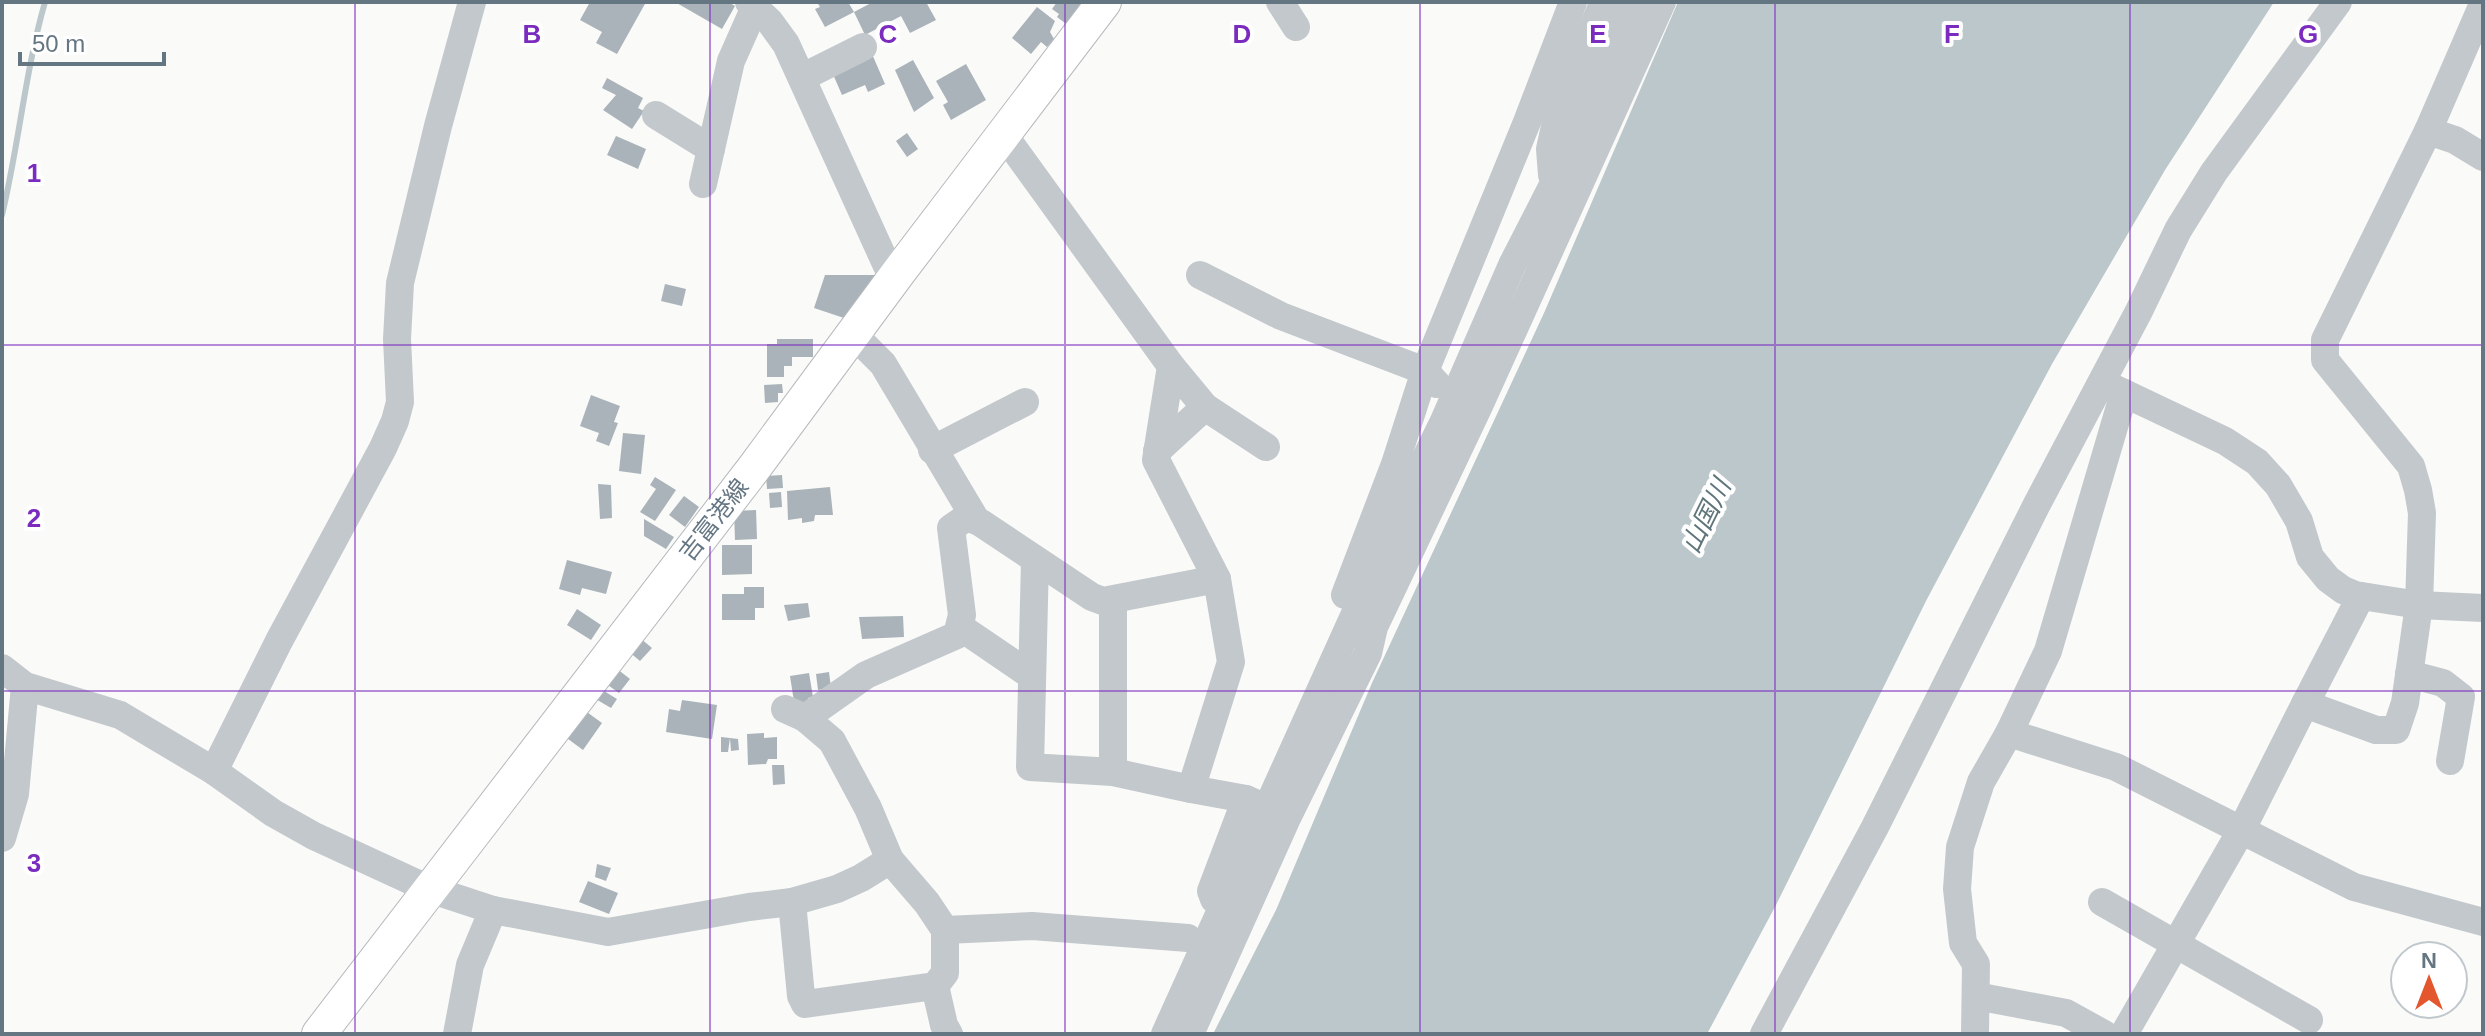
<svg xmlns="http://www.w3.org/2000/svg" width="2485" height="1036" font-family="Arial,'Noto Sans JP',sans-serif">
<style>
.water{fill:#bbc7cb}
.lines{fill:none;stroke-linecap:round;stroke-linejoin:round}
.stream{stroke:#bbc7cb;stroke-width:6}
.building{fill:#aab3b9}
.major-casing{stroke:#b5babe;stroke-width:36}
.minor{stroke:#c3c8cc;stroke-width:28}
.major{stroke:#fff;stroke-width:34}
.grid{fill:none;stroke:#7b2cbf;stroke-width:2;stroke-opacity:0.55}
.labels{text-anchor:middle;stroke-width:8;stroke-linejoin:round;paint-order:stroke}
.street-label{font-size:24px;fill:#657683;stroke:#fff}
.water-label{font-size:26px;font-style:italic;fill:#60757c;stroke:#fff}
.grid-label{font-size:26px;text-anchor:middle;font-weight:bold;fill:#7b2cbf;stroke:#fff;stroke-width:8;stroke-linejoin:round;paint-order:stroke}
</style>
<rect width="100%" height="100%" fill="#fafaf8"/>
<path class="water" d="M1678 2H2274L2165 170 2052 364 1926 601 1776 905 1707 1034H1213L1276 910 1372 683 1544 313Z"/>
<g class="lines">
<path class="stream" d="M2 215C19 144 25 72 45 2"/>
</g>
<g class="building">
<path d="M590 2H646L617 54 596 43 602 32 580 20Z"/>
<path d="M675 2H728L735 6 722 29Z"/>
<path d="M817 2H848L854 12 825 27 815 9 820 7Z"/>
<path d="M873 2H926L936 20 910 33 901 16 865 35 854 12Z"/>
<path d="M1057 2H1086L1069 26 1057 17 1059 14 1052 9Z"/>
<path d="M1037 7 1055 21 1050 32 1054 39 1047 47 1041 42 1031 54 1012 38Z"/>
<path d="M872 54 885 84 868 92 865 85 842 95 832 72Z"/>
<path d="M913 60 934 98 914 112 895 70Z"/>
<path d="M966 64 986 100 951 120 943 105 948 102 936 81Z"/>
<path d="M607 78 643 98 638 108 644 111 632 129 603 110 616 95 602 88Z"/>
<path d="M907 133 918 149 907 157 896 141Z"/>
<path d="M616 136 646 149 638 169 607 155Z"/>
<path d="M825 275H876L844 318 814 308Z"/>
<path d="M665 284 686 289 682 306 661 301Z"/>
<path d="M777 339H813V357H792V366H784V377H767V344H777Z"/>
<path d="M782 384 783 393H778V402L765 403 764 385Z"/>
<path d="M591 395 620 406 614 422 618 423 609 446 596 441 599 433 580 426Z"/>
<path d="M623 433 645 435 641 474 619 471Z"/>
<path d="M782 475 783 488 767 489 766 476Z"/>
<path d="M655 477 676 490 655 521 640 512 656 489 650 485Z"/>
<path d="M598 484 611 485 612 518 600 519Z"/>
<path d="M830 487 833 515H815L814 521 802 523V518L788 520 787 491Z"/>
<path d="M781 492 782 507 770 508 769 493Z"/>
<path d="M684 496 699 507 685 527 669 515Z"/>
<path d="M756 510 757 539 735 540 734 511Z"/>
<path d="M644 519 674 537 666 549 644 536Z"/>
<path d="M722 545H752V574L722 575Z"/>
<path d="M567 560 612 572 606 594 582 588 580 595 559 589Z"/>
<path d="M744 587H764V608H755V620H722V594H744Z"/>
<path d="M808 603 810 617 788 621 784 605Z"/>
<path d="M577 609 601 625 591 640 567 625Z"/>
<path d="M903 616 904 637 862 639 859 617Z"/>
<path d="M640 638 652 648 640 661 628 651Z"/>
<path d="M616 668 630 679 619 693 605 683Z"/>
<path d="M829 672 831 688 818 690 816 674Z"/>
<path d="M809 673 813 697 808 698 809 706 795 708 790 676Z"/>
<path d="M599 688 617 699 611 708 594 698Z"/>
<path d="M682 700 717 705 712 739 666 732 669 709 680 711Z"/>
<path d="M584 710 602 723 583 750 564 736Z"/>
<path d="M764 733V738L777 737V759H768L766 764 748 765 747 734Z"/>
<path d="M721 737 730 738 738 739 739 750 731 751 730 738 728 752H721Z"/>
<path d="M772 765H784L785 784 773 785Z"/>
<path d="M597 864 611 868 606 881 595 877Z"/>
<path d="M588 881 618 893 609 914 579 902Z"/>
</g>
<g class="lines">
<g class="major-casing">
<path id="major" d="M319 1034 754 468 898 273 1104 2"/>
</g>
<g class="minor">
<path d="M749 2 770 22 786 44 887 266 898 273"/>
<path d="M1280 2 1296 27"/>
<path d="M803 77 863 47"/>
<path d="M656 115 711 149"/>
<path d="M2428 131 2455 140 2483 157"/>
<path d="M1004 135 1171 366 1205 407 1266 447"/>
<path d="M1552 175 1550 149 1561 99 1604 2"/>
<path d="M703 184 731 61 755 7"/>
<path d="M1200 275 1281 316 1425 371 1437 384"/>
<path d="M853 334 883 364 976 520"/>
<path d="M1171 366 1156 460 1217 579 1231 662 1191 789 1246 799 1284 816"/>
<path d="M2109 386 2225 441 2257 462 2278 485 2299 521 2310 557 2328 579 2343 590 2355 595 2419 605 2483 608"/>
<path d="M932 450 1025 402"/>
<path d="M1157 451 1205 407"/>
<path d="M1035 560 1030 767 1113 772 1191 789"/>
<path d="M1345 595 1395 464 1425 371 1527 122 1573 2"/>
<path d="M1113 600V772"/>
<path d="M960 627 1032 676"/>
<path d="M2 668 25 686 120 715 214 771 273 813 314 836 429 889 493 910 608 932 749 907 792 902 837 889 861 878 890 860 927 903 945 930V973L935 986 944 1025 949 1034"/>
<path d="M2409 674 2443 683 2461 697 2450 761"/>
<path d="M2305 704 2361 596"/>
<path d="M785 709 805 718 866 675 957 635 962 615 951 528 967 517 981 523 1092 597 1103 601 1217 579"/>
<path d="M805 718 832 741 868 808 890 860"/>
<path d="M2009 733 2116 767 2354 887 2483 922"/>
<path d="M214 771 279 641 383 448 395 421 400 402 397 339 400 283 438 126 472 2"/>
<path d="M2 838 15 794 25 686"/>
<path d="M1214 899 1211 891 1246 799"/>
<path d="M792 902 801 996 805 1004 935 986"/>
<path d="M2102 902 2309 1020"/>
<path d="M945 930 1032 926 1188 938"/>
<path d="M1976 996 2066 1013 2104 1034"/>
<path d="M457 1034 470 965 493 910"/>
<path d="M1165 1034 1419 472 1443 423 1512 265 1553 185 1632 2"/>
<path d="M1190 1034 1287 818 1368 653 1374 627 1478 408 1662 2"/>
<path d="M1764 1034 1875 827 2036 506 2139 311 2178 230 2214 172 2338 2"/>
<path d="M1975 1034 1976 964 1963 943 1957 889 1960 847 1981 782 2009 733 2048 651 2124 393"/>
<path d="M2124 1034 2242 829 2305 704 2376 730H2396L2405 703 2419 605 2422 513 2418 490 2411 466 2325 360V340L2428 131 2483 4"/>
</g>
<use href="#major" class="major"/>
</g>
<path class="grid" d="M355 2V1034M710 2V1034M1065 2V1034M1420 2V1034M1775 2V1034M2130 2V1034M2 345H2483M2 691H2483"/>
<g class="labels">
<g class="street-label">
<text transform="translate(714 520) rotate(-52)" y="8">吉富港線</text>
</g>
<g class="water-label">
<text transform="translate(1706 516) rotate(-64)" y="9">山国川</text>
</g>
</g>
<g class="grid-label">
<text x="532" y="43">B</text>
<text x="888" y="43">C</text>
<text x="1242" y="43">D</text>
<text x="1598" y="43">E</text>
<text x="1952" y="43">F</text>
<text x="2308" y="43">G</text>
<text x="34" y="182">1</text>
<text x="34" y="527">2</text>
<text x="34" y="872">3</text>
</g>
<rect width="2485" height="1036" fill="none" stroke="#657683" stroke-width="8"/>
<g transform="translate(2429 980)"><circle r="38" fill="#ffffff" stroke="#c1c8cd" stroke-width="2"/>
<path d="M0-6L14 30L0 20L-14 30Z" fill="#e4572e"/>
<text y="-12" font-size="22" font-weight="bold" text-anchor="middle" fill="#657683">N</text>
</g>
<path d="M20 52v12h144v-12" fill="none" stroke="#657683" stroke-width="4"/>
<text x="32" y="52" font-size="24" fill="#657683" stroke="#ffffff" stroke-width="6" paint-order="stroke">50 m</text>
</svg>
